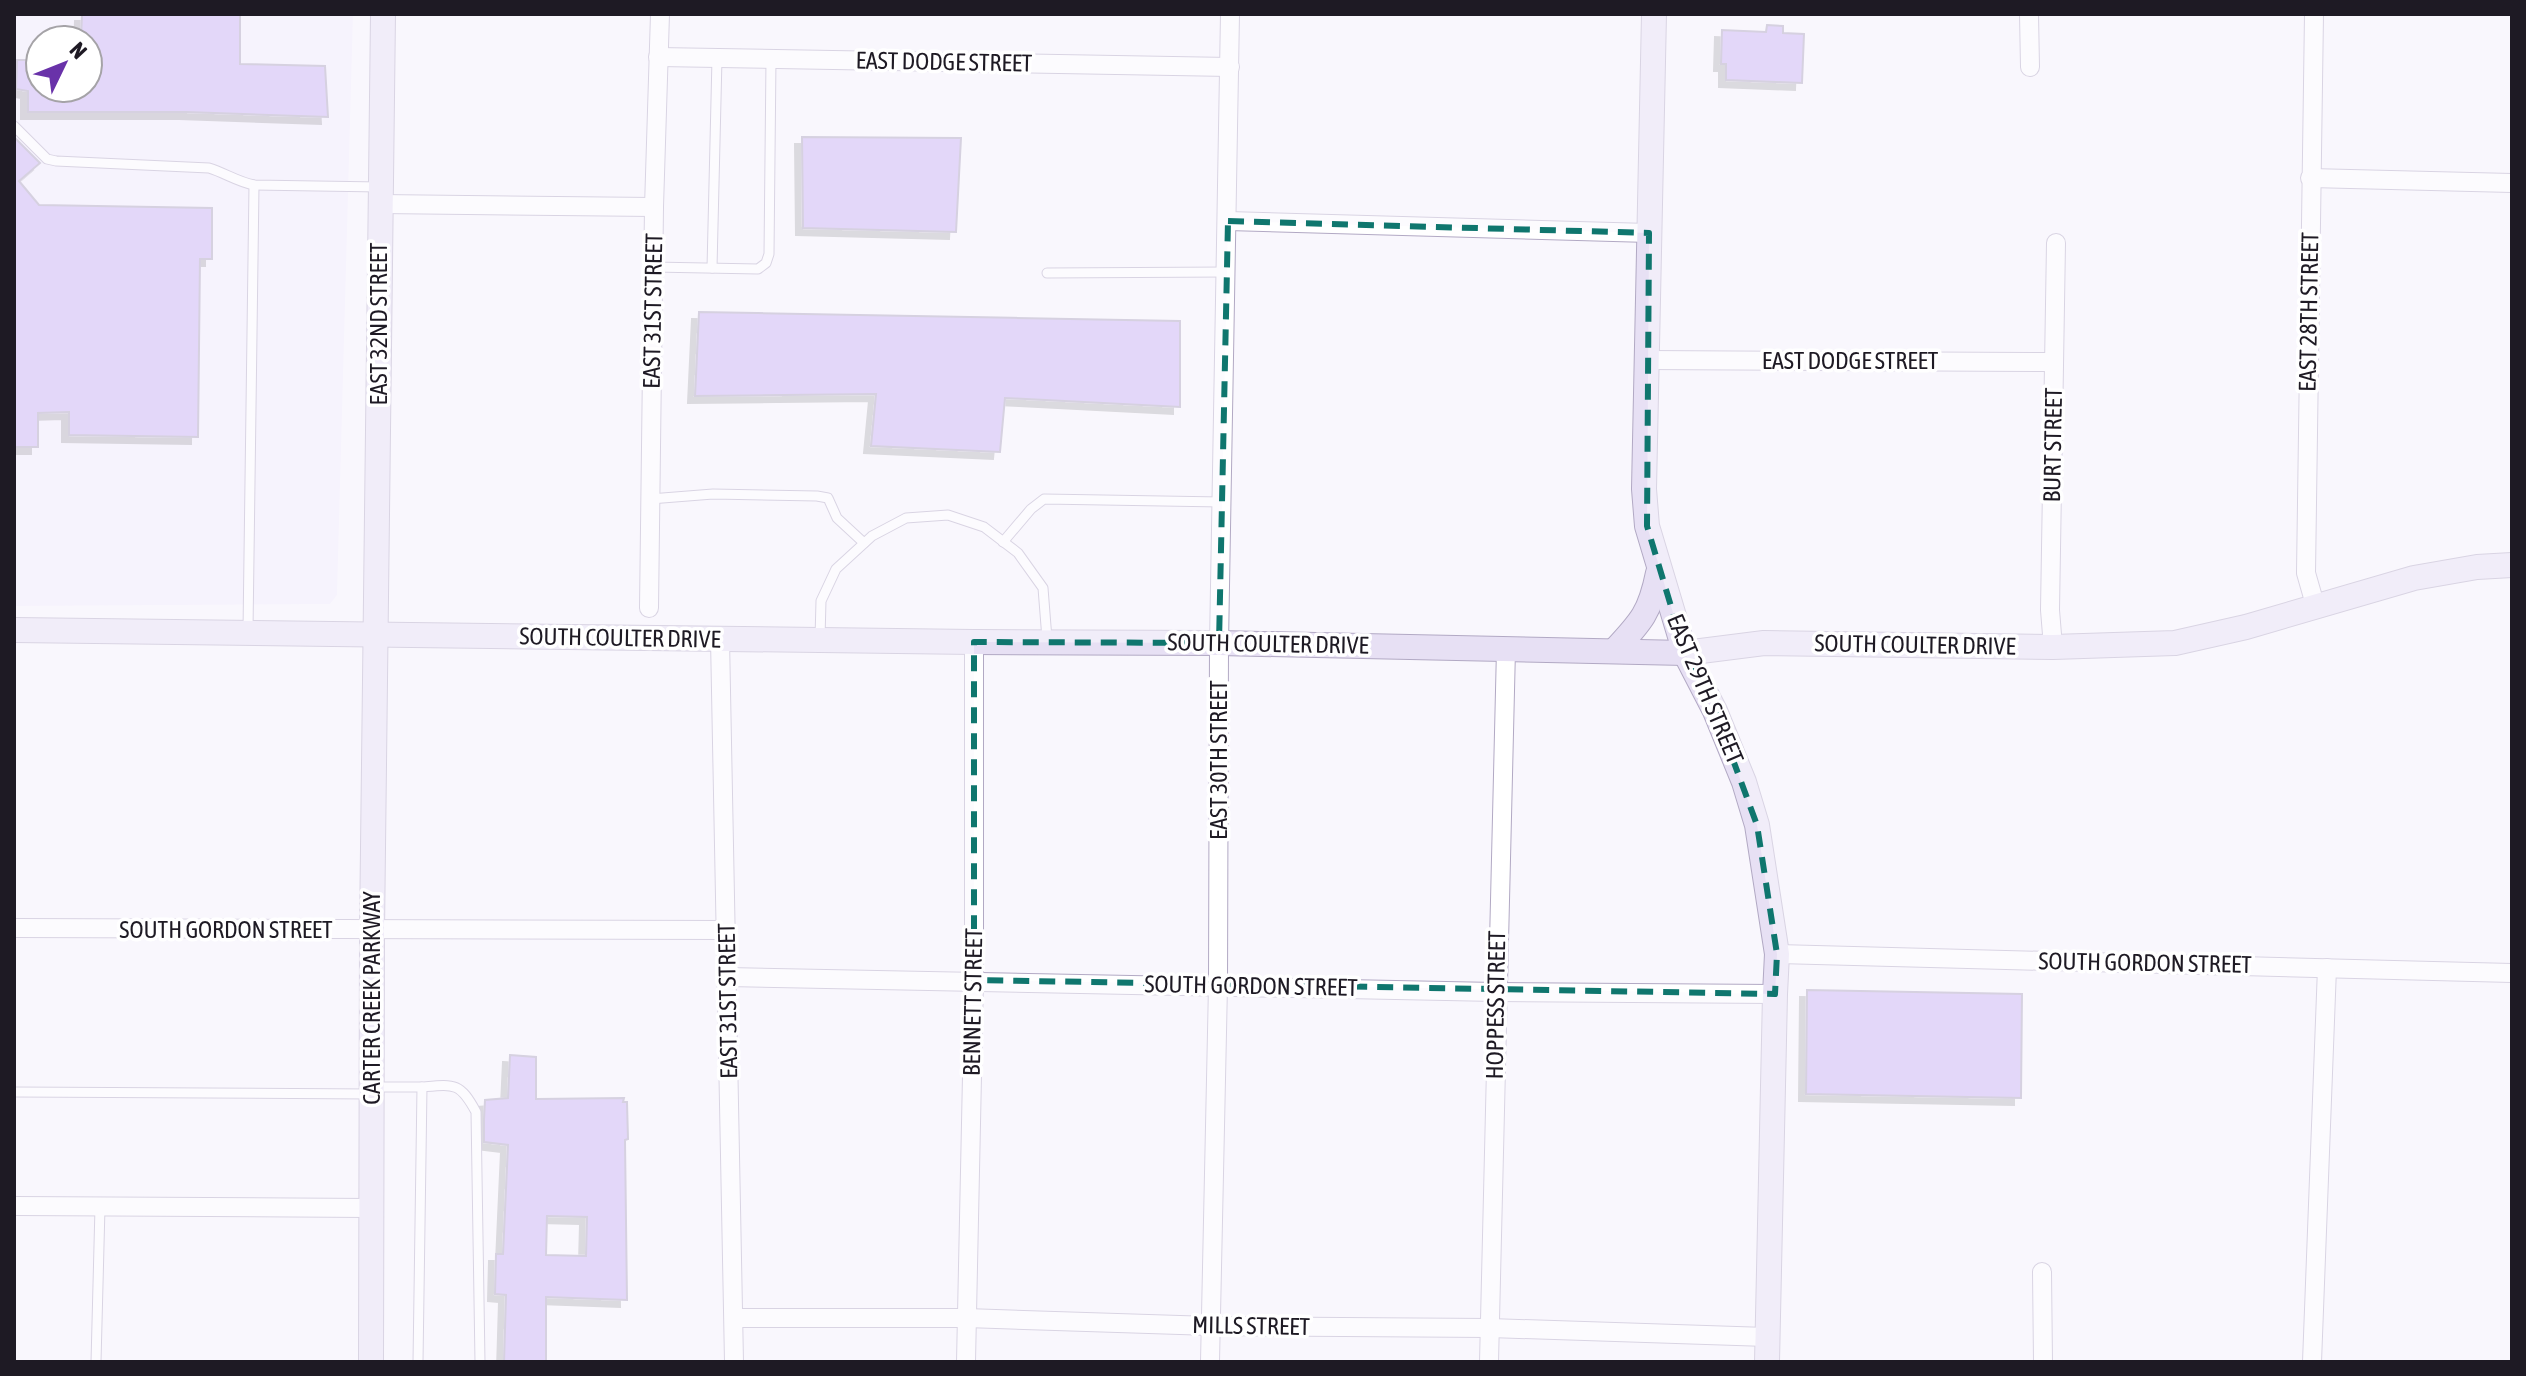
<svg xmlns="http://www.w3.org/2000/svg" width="2526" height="1376" font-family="'Asap Condensed',sans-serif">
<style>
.built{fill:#f2edfc;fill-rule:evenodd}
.building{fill:#c7aff3;stroke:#aba2bd;stroke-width:2;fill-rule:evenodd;filter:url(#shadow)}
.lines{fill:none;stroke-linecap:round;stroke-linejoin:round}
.lane-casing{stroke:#b2a9c4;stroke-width:11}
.street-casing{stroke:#b2a9c4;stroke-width:20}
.secondary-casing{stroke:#b2a9c4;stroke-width:26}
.lane{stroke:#fff;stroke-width:9}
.street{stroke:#fff;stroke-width:18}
.secondary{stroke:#e7e0f4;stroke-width:24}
.marked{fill:none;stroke:#0f766e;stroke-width:6;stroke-dasharray:16 10;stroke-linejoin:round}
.labels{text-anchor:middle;stroke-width:7;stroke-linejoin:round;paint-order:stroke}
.street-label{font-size:24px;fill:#1e1a24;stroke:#fff}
</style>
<defs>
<filter id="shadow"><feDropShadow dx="-7" dy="7" stdDeviation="0" flood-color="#0004"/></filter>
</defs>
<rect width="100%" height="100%" fill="#f9f7fd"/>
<path class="built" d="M14 14H353L337 595 330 604 14 606ZM40 40H88V88H40Z"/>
<g class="building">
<path d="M82 14H240V64L325 66 328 117 186 112H28V91L16 89 17 60H40V88H88V40H81Z"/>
<path d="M1767 25 1783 26V33L1804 34 1802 83 1726 80V64H1721L1722 30 1766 32Z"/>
<path d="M14 137 40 163 19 181 39 205 212 208V259H200L198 437 69 435V412L38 413V447H14Z"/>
<path d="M802 137 961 138 956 232 803 228Z"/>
<path d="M699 312 1180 321V407L1005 398 1000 452 871 446 876 394 695 396Z"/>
<path d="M1807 990 2022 994 2021 1098 1806 1094Z"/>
<path d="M510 1055 536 1057V1099L624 1098 623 1102H627L628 1139 625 1140 627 1300 546 1297V1362H504L506 1295 495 1294 496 1254H503L508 1145 484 1142V1119L485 1100 508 1098ZM547 1216 587 1217 586 1256 546 1255Z"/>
</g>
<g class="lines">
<g class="lane-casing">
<g id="lane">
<path d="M14 126 47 159 56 161 209 168C225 173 238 182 254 185L380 187"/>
<path d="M653 267 758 269 766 263 769 254 771 59"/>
<path d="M712 268 717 58"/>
<path d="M1047 273 1227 272"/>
<path d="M650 499 713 494 817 496 828 498 837 518 864 543"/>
<path d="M1003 542 1031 509 1044 499 1222 502"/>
<path d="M248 630 254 185"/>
<path d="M820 638 821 601 836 569 872 536 906 518 948 515 984 527 1018 553 1043 588 1047 639"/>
<path d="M372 1087H422L418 1362"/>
<path d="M422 1087C454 1084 460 1082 476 1112L480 1362"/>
<path d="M14 1092 372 1094"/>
<path d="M96 1362 100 1207"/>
</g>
</g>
<g class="street-casing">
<g id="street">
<path d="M2029 14 2030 67"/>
<path d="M2314 14 2306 573 2316 608"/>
<path d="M658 57 1230 67"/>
<path d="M2310 178 2512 183"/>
<path d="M380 204 654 207"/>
<path d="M1228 221 1649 233"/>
<path d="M1646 360 2054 362"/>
<path d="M649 608 654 207 660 14"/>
<path d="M720 639 734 1362"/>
<path d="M2053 647 2050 610 2056 243"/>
<path d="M14 928 726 930"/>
<path d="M1777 954 2512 973"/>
<path d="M727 977 1496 992 1775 994"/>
<path d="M14 1206 370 1208"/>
<path d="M2042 1272 2043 1362"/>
<path d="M734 1318H966L1211 1326 1490 1328 1767 1337"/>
<path d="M966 1362 974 980V642"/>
<path d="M1210 1362 1218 985 1219 643 1230 14"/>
<path d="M1489 1362 1506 649"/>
<path d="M2312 1362 2327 968"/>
</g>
</g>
<g class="secondary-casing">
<g id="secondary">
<path d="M1654 14 1644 489 1647 526 1685 653 1715 711 1744 782 1757 825 1777 954 1775 994 1767 1362"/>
<path d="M14 630 974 642 1219 643 1685 653 1764 643 2053 647 2175 643 2246 627 2414 578 2477 567 2512 565"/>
<path d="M1614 651C1641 622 1650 613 1658 573"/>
<path d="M371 1362 372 931 383 14"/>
</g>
</g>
<use href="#lane" class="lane"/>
<use href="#street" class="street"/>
<use href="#secondary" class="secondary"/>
</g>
<path d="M0 0H2526V1376H0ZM1228 221 1649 233 1647 526 1685 653 1715 711 1757 825 1777 954 1775 994 974 980V642L1219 643Z" fill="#f9f7fd" fill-opacity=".55" fill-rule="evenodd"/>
<path class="marked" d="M1228 221 1649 233 1647 526 1685 653 1715 711 1757 825 1777 954 1775 994 974 980V642L1219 643Z"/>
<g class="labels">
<g class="street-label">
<text transform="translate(944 62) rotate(1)" y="8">EAST DODGE STREET</text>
<text transform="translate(653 311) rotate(-89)" y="8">EAST 31ST STREET</text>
<text transform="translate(2309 312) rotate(-89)" y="8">EAST 28TH STREET</text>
<text transform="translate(379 324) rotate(-90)" y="8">EAST 32ND STREET</text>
<text x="1850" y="369">EAST DODGE STREET</text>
<text transform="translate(2053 445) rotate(-89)" y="8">BURT STREET</text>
<text transform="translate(620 638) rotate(1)" y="8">SOUTH COULTER DRIVE</text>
<text transform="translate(1268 644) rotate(1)" y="8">SOUTH COULTER DRIVE</text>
<text transform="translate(1915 645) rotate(1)" y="8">SOUTH COULTER DRIVE</text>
<text transform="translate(1705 689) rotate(67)" y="8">EAST 29TH STREET</text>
<text transform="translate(1219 760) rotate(-90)" y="8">EAST 30TH STREET</text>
<text x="226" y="938">SOUTH GORDON STREET</text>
<text transform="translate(2145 963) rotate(1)" y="8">SOUTH GORDON STREET</text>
<text transform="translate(1251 986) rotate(1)" y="8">SOUTH GORDON STREET</text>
<text transform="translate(372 998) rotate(-90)" y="8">CARTER CREEK PARKWAY</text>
<text transform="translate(728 1001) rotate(-91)" y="8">EAST 31ST STREET</text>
<text transform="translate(973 1002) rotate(-89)" y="8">BENNETT STREET</text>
<text transform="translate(1496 1005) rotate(-89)" y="8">HOPPESS STREET</text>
<text transform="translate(1251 1326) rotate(1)" y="8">MILLS STREET</text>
</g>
</g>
<rect width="2526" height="1376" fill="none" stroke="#1e1a24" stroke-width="32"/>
<g transform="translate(64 64) rotate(47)"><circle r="38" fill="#ffffff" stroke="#a5a3a7" stroke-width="2"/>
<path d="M0-6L14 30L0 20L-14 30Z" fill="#6932a9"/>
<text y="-12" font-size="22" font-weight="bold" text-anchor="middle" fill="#1e1a24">N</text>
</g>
</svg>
